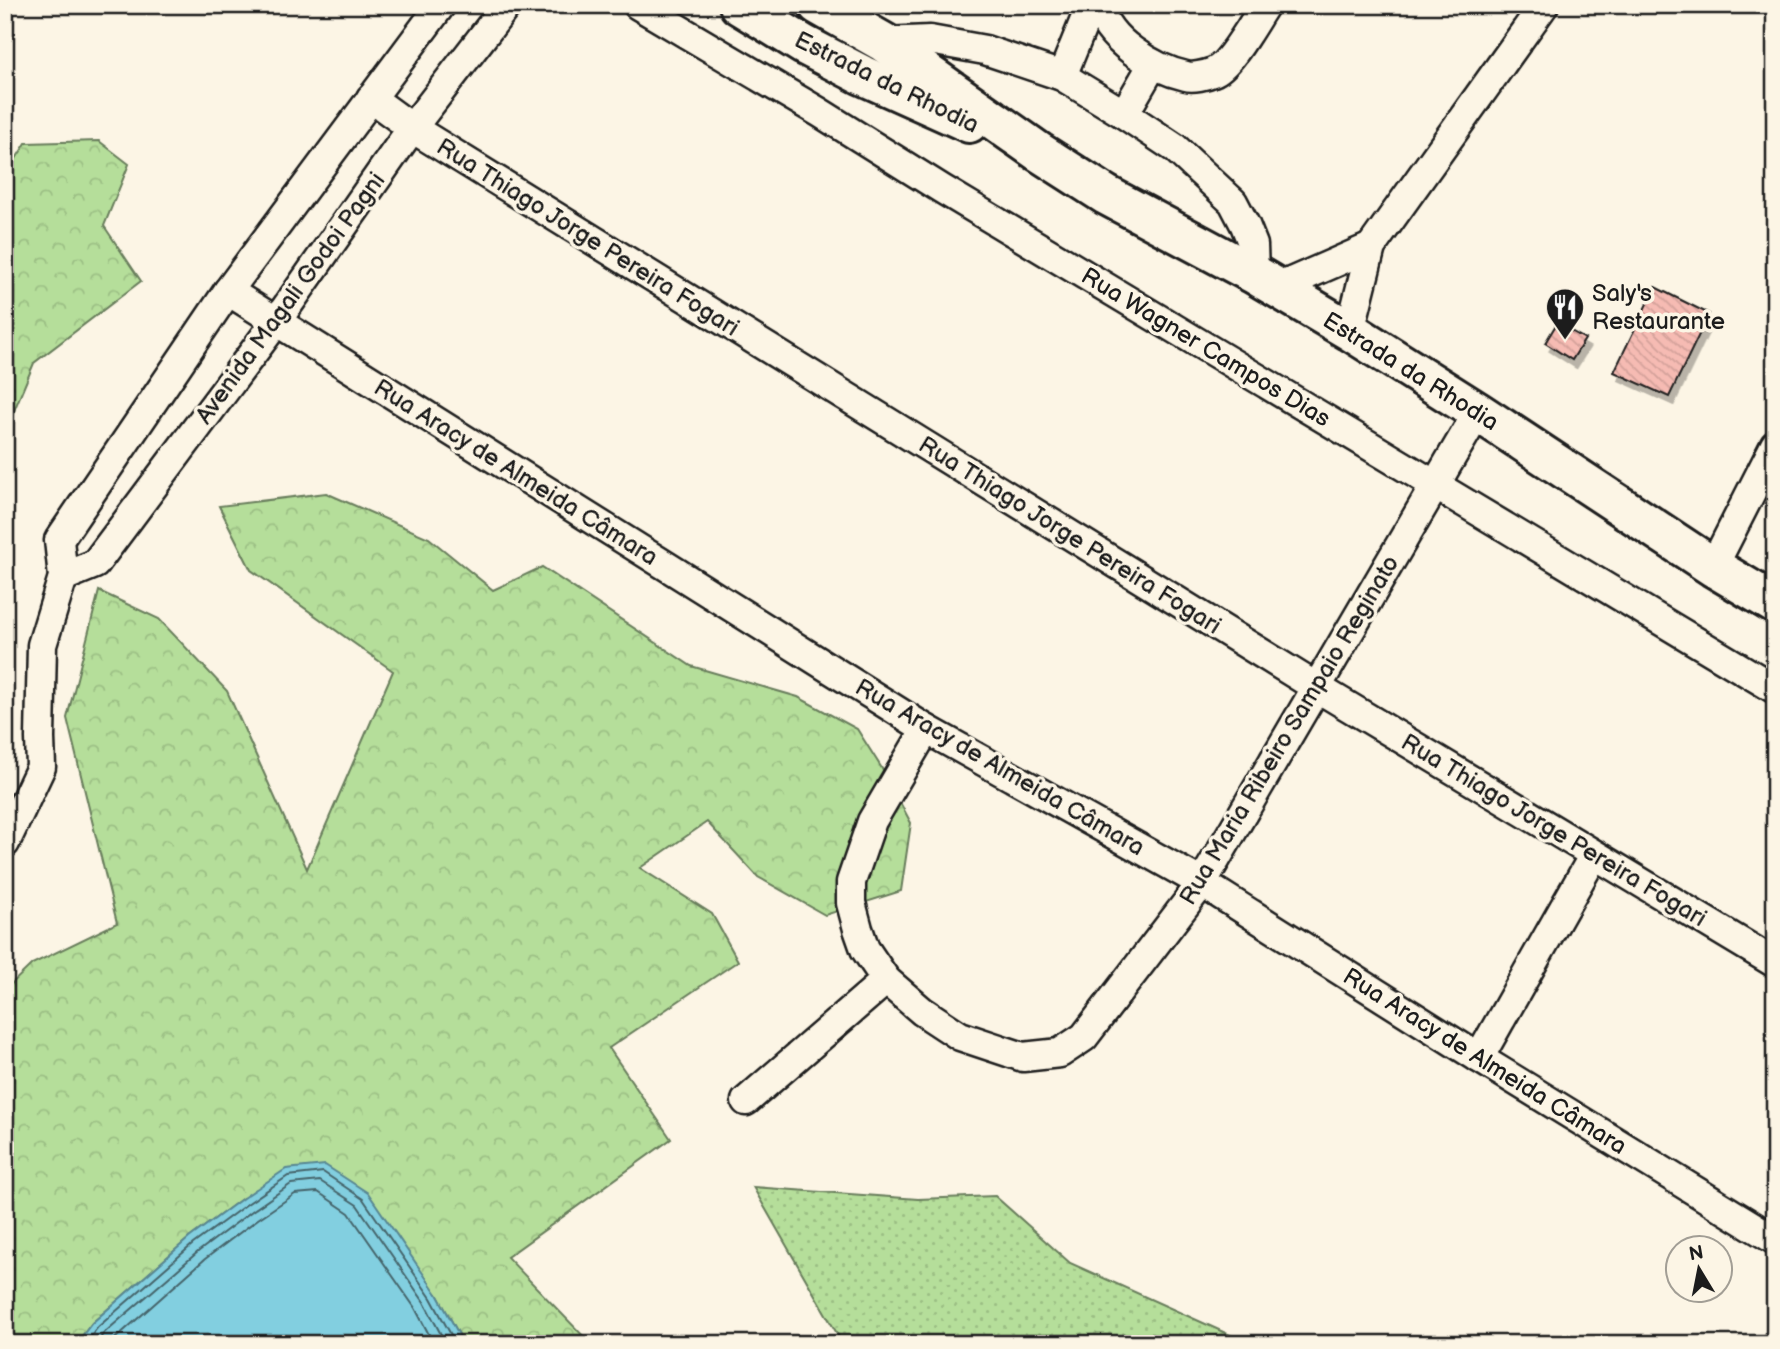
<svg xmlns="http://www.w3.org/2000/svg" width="1780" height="1349" font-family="'Balsamiq Sans',sans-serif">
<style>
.grass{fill:url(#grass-dots);stroke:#687d5b;stroke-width:2}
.forest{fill:url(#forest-crowns);stroke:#687d5b;stroke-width:2}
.water{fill:#82cfe0;stroke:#598792;stroke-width:2}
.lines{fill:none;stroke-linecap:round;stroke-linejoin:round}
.shore{stroke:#45646a;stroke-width:2}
.building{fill:url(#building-back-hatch);stroke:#1c1c1c;stroke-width:2;filter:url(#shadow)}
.minor-casing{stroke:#1c1c1c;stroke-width:33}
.primary-casing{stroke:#1c1c1c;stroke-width:44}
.minor{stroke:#fcf5e5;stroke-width:28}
.primary{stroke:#fcf5e5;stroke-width:38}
.labels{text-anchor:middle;stroke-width:7;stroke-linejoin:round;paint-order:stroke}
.street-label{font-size:24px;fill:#1c1c1c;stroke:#fcf5e5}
.poi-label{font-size:24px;fill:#1c1c1c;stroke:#fcf5e5;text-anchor:start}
</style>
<defs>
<pattern id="grass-dots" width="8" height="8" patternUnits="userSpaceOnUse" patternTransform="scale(1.75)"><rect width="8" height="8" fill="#b5de9a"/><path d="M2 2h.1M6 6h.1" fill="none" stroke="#9bbe84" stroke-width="1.8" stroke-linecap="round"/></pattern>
<pattern id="forest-crowns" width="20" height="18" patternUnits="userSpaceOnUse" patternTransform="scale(1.75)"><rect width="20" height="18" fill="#b5de9a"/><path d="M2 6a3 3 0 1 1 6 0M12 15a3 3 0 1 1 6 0" fill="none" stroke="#9bbe84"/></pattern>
<pattern id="building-back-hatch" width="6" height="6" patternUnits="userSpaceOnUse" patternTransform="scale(1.75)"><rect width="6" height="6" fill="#f6bbb3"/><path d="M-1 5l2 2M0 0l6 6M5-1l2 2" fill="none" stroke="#d2a099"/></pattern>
<filter id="shadow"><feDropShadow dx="4.5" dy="8" stdDeviation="0" flood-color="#0004"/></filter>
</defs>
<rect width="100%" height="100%" fill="#fcf5e5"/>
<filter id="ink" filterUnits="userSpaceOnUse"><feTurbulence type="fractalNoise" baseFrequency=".0143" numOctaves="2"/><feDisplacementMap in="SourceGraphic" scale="14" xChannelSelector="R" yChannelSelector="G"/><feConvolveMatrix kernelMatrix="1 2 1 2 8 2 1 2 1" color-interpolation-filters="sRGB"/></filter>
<g filter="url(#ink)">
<path class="grass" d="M753 1187 918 1199 995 1196 1070 1263 1250 1344H843Z"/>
<g class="forest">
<path d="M99 141 129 164 104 226 141 281 34 363 5 432V176L26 143Z"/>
<path d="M326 493 429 538 493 590 542 567 691 666 798 697 857 729 881 767 911 823 901 891 825 915 758 877 707 822 640 868 712 914 738 961 609 1048 671 1139 507 1257 591 1344H464L437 1294 243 1198 189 1238 92 1323 76 1344H5V990L32 964 117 923 67 718 99 591 159 619 227 691 307 869 393 671 251 570 219 506Z"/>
</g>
<path class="water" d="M325 1165 368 1193 437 1294 464 1344H76L92 1323 189 1238 243 1198 286 1169Z"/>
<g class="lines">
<g class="shore">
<path d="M85 1344 98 1327 193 1244 247 1204 288 1176 323 1172 363 1199 431 1298 456 1344"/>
<path d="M96 1344 104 1333 199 1251 252 1211 291 1184 320 1181 357 1205 424 1302 446 1344"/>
<path d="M109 1344 205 1259 258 1219 295 1194 318 1192 349 1213 415 1308 434 1344"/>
</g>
</g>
<g class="building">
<path d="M1655 287 1709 314 1669 397 1614 372Z"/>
<path d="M1557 323 1585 339 1572 360 1545 343Z"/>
</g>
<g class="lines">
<g class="minor-casing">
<g id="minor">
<path d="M638 5 819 112 942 189 1775 689"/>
<path d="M1099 5C1105 40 1154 69 1186 76 1193 78 1206 75 1213 72 1230 66 1254 21 1265 5"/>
<path d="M883 42 930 40 985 50 1062 76 1124 114 1175 148 1233 202 1245 225 1253 245 1254 274"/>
<path d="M1062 76 1091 5"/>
<path d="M371 98 412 128 1316 687 1775 963"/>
<path d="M1124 114 1153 64"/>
<path d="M1277 288 1371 247"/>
<path d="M228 291 926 729 1202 883 1479 1058 1775 1240"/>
<path d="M1350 331 1371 247 1544 5"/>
<path d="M1713 567 1775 445"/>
<path d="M63 577 95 564 276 322 412 128 507 5"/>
<path d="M926 729 872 821 851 882V903L858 929 865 949 886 980 922 1011 960 1036 1023 1057 1060 1053 1084 1037 1202 883 1478 412"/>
<path d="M5 843 41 767 40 738 42 645 63 577 59 540 228 291 441 5"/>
<path d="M1479 1058 1594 855"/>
<path d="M746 1101 886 980"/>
</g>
</g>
<g class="primary-casing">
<g id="primary">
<path d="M739 5 804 45 862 75 969 123"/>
<path d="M818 5 883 42 1039 152 1106 195 1254 274 1350 331 1478 412 1713 567 1775 604"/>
</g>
</g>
<use href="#minor" class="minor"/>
<use href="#primary" class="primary"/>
</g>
</g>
<defs>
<g id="restaurant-pin" transform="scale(2.0125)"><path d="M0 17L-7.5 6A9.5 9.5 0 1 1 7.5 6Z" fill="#1c1c1c" stroke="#fcf5e5"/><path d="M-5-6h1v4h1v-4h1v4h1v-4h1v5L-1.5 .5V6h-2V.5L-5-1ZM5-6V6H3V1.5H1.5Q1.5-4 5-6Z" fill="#fff"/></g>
</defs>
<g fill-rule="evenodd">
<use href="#restaurant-pin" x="1565" y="307"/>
</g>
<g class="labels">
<g class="street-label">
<text transform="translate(887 82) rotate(26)" y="8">Estrada da Rhodia</text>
<text transform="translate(588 237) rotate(32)" y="8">Rua Thiago Jorge Pereira Fogari</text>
<text transform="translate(290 298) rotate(-54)" y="8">Avenida Magali Godoi Pagni</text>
<text transform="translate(1206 347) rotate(31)" y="8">Rua Wagner Campos Dias</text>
<text transform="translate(1411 371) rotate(32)" y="8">Estrada da Rhodia</text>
<text transform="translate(516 472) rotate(32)" y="8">Rua Aracy de Almeida Câmara</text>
<text transform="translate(1070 535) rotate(32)" y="8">Rua Thiago Jorge Pereira Fogari</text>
<text transform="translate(1289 730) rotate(-59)" y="8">Rua Maria Ribeiro Sampaio Reginato</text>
<text transform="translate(1000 767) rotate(30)" y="8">Rua Aracy de Almeida Câmara</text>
<text transform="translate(1554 830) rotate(31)" y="8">Rua Thiago Jorge Pereira Fogari</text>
<text transform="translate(1485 1061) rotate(32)" y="8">Rua Aracy de Almeida Câmara</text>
</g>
<g class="poi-label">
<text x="1592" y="301">Saly's<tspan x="1592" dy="28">Restaurante</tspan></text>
</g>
</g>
<rect width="1780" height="1349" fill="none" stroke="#fcf5e5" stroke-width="28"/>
<rect x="14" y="14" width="1752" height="1321" fill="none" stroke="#1c1c1c" stroke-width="2.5" filter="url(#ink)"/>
<g transform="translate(1699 1269) rotate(350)"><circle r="33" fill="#fcf5e5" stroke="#a29e95" stroke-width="2"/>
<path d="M0-5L12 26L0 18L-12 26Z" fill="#1c1c1c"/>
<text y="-10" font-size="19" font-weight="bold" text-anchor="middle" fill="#1c1c1c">N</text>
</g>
</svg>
